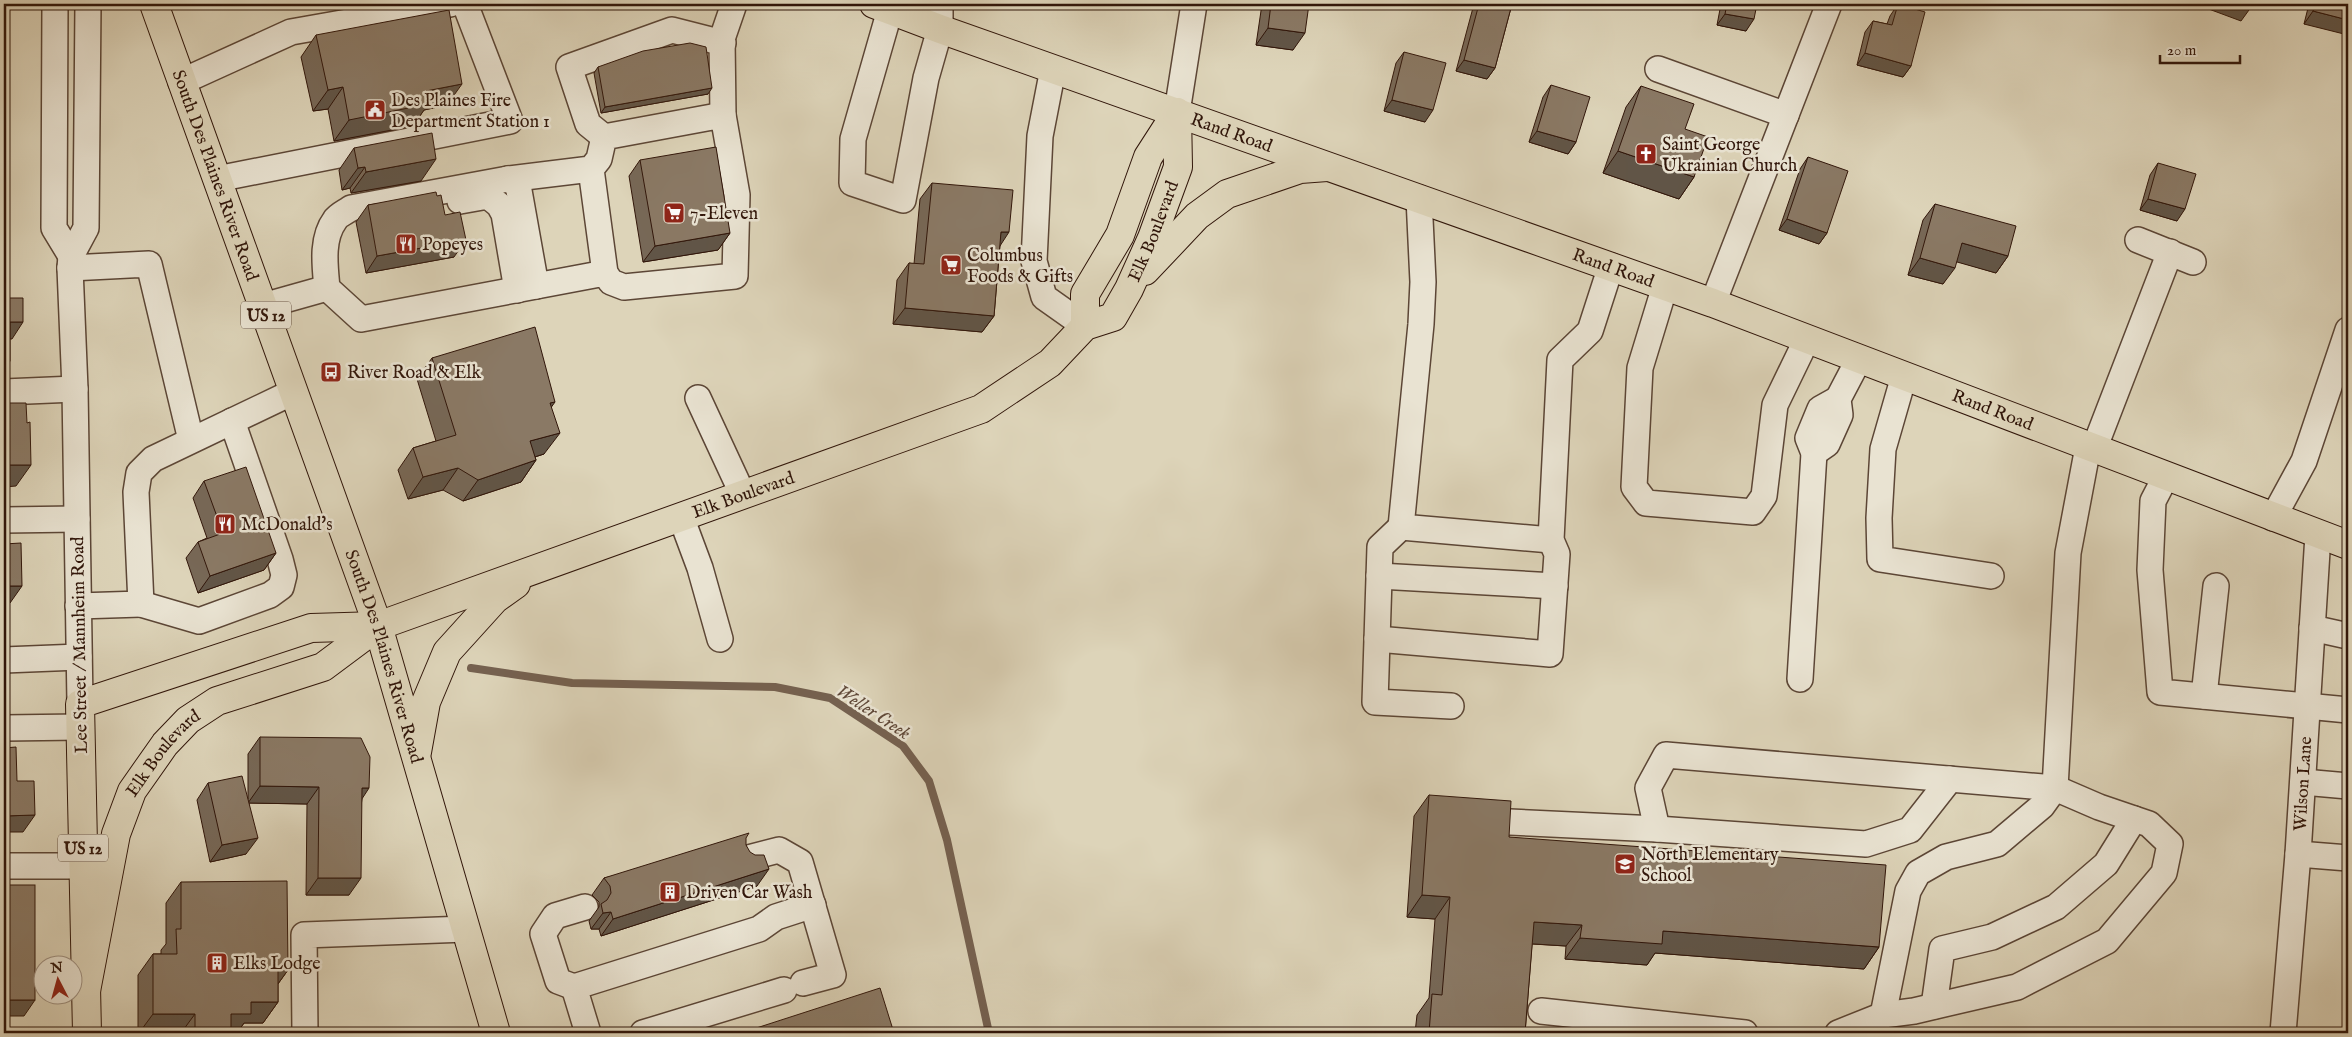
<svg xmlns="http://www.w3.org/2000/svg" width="2352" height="1037" font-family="'IM FELL English',serif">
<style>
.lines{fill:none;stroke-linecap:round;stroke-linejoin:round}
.stream{stroke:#756150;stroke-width:8}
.minor-casing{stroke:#5c4636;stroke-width:28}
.major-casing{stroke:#31160a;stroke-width:30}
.minor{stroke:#e9e3d2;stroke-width:25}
.major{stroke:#ddd4b9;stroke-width:28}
.wall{fill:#776857;stroke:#31160a}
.shaded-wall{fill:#615547;stroke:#31160a}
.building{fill:#8a7965;stroke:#31160a}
.labels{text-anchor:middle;stroke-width:5;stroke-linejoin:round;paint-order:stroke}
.shield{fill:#e9e3d2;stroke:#685446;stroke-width:1}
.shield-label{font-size:16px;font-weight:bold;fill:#31160a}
.poi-label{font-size:18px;fill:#31160a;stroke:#e9e3d2;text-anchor:start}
.street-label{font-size:18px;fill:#31160a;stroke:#e9e3d2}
.water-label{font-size:19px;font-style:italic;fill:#5f4838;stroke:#e9e3d2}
</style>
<rect width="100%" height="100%" fill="#ddd4b9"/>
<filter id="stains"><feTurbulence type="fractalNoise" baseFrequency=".004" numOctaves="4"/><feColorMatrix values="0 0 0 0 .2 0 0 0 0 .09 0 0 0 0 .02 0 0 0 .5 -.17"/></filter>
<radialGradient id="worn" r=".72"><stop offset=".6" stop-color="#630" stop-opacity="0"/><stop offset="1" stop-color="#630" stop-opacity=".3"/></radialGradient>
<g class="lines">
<path class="stream" d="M471 668 572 683 775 687 830 698 903 746 929 781 947 840 989 1033"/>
<g class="minor-casing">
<g id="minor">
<path d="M55 4 54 228 71 256"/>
<path d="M890 10 853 139 852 183 903 200 926 78 940 29V4"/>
<path d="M1053 69 1040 136 1034 261 1044 297 1085 326"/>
<path d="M1658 69 1786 115"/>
<path d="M181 82 291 32 450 4"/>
<path d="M1177 112 1194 4"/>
<path d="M723 115 722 39 734 4"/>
<path d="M604 137 588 124 569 67 672 30 723 43"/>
<path d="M591 169 605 273 611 282 624 287 735 276 737 195 723 115 604 137 599 159 591 169 508 179 351 208C346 212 338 215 335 220 321 239 325 266 327 288L361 319 605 273"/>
<path d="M217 179 510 121 465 4"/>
<path d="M508 179 518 185 536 286"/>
<path d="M1419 198 1423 282 1421 324 1401 527 1551 540"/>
<path d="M460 201 488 196 499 205 504 214 517 290"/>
<path d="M2138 240 2193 262"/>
<path d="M70 268 149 264 191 440"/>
<path d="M1665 286 1640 368 1634 487 1646 503 1753 512 1764 496 1775 405 1807 339"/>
<path d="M1713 303 1829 4"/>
<path d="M263 306 327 288"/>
<path d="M1904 376 1883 449 1879 518 1880 559 1991 576"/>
<path d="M4 392 75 389"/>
<path d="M698 398 743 495"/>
<path d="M2094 449 2170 252"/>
<path d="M1814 453 1827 444 1840 415 1838 399 1859 359"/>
<path d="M2166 476 2153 501 2150 570 2160 692 2348 710"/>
<path d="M681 517 700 568 720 639"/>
<path d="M2273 518 2304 461 2348 330"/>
<path d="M4 520 77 519"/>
<path d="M1401 527 1380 547 1375 702 1451 706"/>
<path d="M1379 576 1555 586"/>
<path d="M141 604 199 621 270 595 281 587 284 575 280 559 232 421"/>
<path d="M78 606 141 604 136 492 139 473 153 459 293 392"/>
<path d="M2312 628 2348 636"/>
<path d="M1377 639 1550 654 1557 554 1551 540 1560 360 1590 331 1611 266"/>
<path d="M4 660 79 657"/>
<path d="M1800 679 1814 453 1808 438 1820 409 1838 399"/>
<path d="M2204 696 2216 586"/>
<path d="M80 704 75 389 70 268 71 256 86 228 88 4"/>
<path d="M4 728 80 727"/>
<path d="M2303 782 2348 786"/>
<path d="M1510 822 1657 829 1866 844 1910 830 1950 779"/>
<path d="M1657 829 1648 788 1666 755 2055 788 2099 807 2149 824 2170 844 2164 873 2107 941 2017 987 1914 1011 1883 1015 1838 1033"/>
<path d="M2298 854 2348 858"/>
<path d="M748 858 779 850 800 862 833 975 803 983"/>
<path d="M4 866H83"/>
<path d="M574 987 558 981 543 934 555 916 585 907"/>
<path d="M1934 1006 1942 949 1992 937 2056 907 2106 864 2134 819"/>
<path d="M1541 1011 1745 1033"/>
<path d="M1883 1015 1908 891 1918 873 1946 857 1997 844 2042 806 2055 788 2068 553 2088 447"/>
<path d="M305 1033 304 935 466 929"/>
<path d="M588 1033 574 987 759 929 776 917 813 905"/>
<path d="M643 1033 784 990"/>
<path id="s1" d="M2283 1033 2298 854 2318 535"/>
</g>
</g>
<g class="major-casing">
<g id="major">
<path id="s2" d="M154 4 378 626 496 1033"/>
<path id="s3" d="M874 4 940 29 1713 303 2348 545"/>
<path d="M1145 271 1197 216 1227 194 1300 169 1327 167"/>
<path d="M1085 326V294L1120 235 1148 157 1177 112"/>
<path d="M417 752 426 702 447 652 495 599 516 584"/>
<path id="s4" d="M86 991 116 834 132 791 165 744 188 720 217 701 323 667 378 626 981 409 1050 363 1085 326 1113 317 1129 289 1152 238 1178 167 1177 112"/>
<path d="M87 1033 80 704 311 628 378 626"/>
</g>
</g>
<use href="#minor" class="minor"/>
<use href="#major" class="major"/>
</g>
<g class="wall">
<path d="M1262 4H1309L1293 50 1256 45Z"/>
<path d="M1474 4H1512L1495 68 1487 79 1456 71Z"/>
<path d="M1721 4H1757L1746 31 1717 25Z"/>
<path d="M1898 4 1911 66 1903 77 1857 65 1865 32 1873 21 1887 24 1890 16Z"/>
<path d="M2309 4H2348L2304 24Z"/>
<path d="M316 35 447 105 424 110 413 126 334 141 328 109 313 111 301 57Z"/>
<path d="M1404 52 1425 122 1384 111 1396 63Z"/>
<path d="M598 67 708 94 601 113 594 73Z"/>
<path d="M1551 85 1576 142 1568 154 1529 142 1543 97Z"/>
<path d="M1641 86 1685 129 1694 177 1679 199 1603 173 1626 107Z"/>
<path d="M354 148 421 181 351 193 350 188 342 190 339 170Z"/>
<path d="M1808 157 1827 233 1819 244 1779 230 1800 169Z"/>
<path d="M640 160 730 233 718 250 643 262 629 176Z"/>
<path d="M2158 163 2177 221 2140 210 2150 175Z"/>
<path d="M932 183 1000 245 994 316 982 332 893 324 897 280 909 263 914 264 920 199Z"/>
<path d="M437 196 454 257 366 273 356 222 368 205Z"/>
<path d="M1935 204 2008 256 1996 273 1956 261 1943 284 1908 275 1923 220Z"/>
<path d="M432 358 551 407 544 454 535 457 536 460 521 482 463 501 443 490 408 499 398 470 413 448 436 441 417 379Z"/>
<path d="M204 481 276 553 264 570 198 593 186 558 198 542 207 538 193 498Z"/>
<path d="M260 737 362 799 349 895H306L307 804 249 803 246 854 210 862 197 800 208 783 248 799V754Z"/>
<path d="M1429 795 1509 837 1879 947 1864 969 1655 953 1647 965 1565 959 1566 946 1532 944 1525 1033H1415L1417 1015 1429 998 1435 919 1407 917 1414 816Z"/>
<path d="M746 845 757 886 601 936 599 929H591L589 921 599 907V902L592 895 604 878Z"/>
<path d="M181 882 288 970 278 984V1002L263 1023H244L237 1033H138V975L153 954H161V950L166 944V903Z"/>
</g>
<g class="shaded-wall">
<path d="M2209 4H2233L2249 10 2241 21 2206 8Z"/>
<path d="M2313 11 2348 20V35L2304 24Z"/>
<path d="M1725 14 1754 19 1746 31 1717 25Z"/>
<path d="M1268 28 1305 33 1293 50 1256 45Z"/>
<path d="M1865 53 1911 66 1903 77 1857 65Z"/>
<path d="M1464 60 1495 68 1487 79 1456 71Z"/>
<path d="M462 84 447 105 424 110 413 126 334 141 349 120 426 91Z"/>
<path d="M343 87 328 109 313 111 328 90Z"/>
<path d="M712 88 708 94 601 113 605 107Z"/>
<path d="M1392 100 1433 110 1425 122 1384 111Z"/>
<path d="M1537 131 1576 142 1568 154 1529 142Z"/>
<path d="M1618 151 1694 177 1679 199 1603 173Z"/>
<path d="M436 159 421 181 351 193 366 172Z"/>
<path d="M365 167 350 188 342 190 358 168Z"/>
<path d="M2148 199 2185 209 2177 221 2140 210Z"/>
<path d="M1787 219 1827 233 1819 244 1779 230Z"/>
<path d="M1001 232H1009L998 249Z"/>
<path d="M730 233 718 250 643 262 655 246Z"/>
<path d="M466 240 454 257 366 273 377 256Z"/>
<path d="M1962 243 2008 256 1996 273 1950 260Z"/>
<path d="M1920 258 1955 268 1943 284 1908 275Z"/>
<path d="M905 308 994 316 982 332 893 324Z"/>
<path d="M10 322H23L12 339H4Z"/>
<path d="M10 361 4 371V362Z"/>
<path d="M555 402 540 423 550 403Z"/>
<path d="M560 433 544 454 515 463 530 441Z"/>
<path d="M536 460 521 482 463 501 478 480Z"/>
<path d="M4 465H31L16 486 4 487Z"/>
<path d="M458 468 443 490 408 499 423 477Z"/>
<path d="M276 553 264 570 198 593 210 576Z"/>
<path d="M4 586H22L10 603H4Z"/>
<path d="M260 786 319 787 307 804 248 803Z"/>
<path d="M362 788H369L358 805Z"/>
<path d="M35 815 23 832H4V816Z"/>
<path d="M258 838 246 854 210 862 222 845Z"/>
<path d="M769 869 757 886 601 936 613 919Z"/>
<path d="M318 878H361L349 895H306Z"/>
<path d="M1422 895 1450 897 1435 919 1407 917Z"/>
<path d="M611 912 599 929H591L603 913Z"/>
<path d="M1534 922 1582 925 1566 946 1519 943Z"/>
<path d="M1663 931 1879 947 1864 969 1655 953 1647 965 1565 959 1580 938Z"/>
<path d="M278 970H288L272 992Z"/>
<path d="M4 1000H35L24 1016H4Z"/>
<path d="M251 1002H278L263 1023H244L237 1033H217L231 1014Z"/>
<path d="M153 1014H195L181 1033H139Z"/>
</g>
<g class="building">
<path d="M1271 4H1309L1305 33 1268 28Z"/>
<path d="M1479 4H1512L1495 68 1464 60Z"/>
<path d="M1727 4H1757L1754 19 1725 14Z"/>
<path d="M1898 4 1925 12 1911 66 1865 53 1873 21 1892 25Z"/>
<path d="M2233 4H2251L2249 10Z"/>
<path d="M2315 4H2348V20L2313 11Z"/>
<path d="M449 10 462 84 426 91 428 104 349 120 343 87 328 90 316 35Z"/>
<path d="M690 43 706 47 712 88 605 107 598 67 643 51Z"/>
<path d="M1404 52 1446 63 1433 110 1392 100Z"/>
<path d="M1551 85 1590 97 1576 142 1537 131Z"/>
<path d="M1641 86 1694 104 1685 129 1708 137 1694 177 1618 151Z"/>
<path d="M432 133 436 159 366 172 365 167 358 168 354 148Z"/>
<path d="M716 147 730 233 655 246 640 160Z"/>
<path d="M1808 157 1848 171 1827 233 1787 219Z"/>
<path d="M2158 163 2196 174 2185 209 2148 199Z"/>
<path d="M932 183 1013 190 1009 232H1001L994 316 905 308 909 263 924 264Z"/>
<path d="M436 192 437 196 441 195 445 215 460 212 466 240 377 256 368 205Z"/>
<path d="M1935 204 2016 226 2008 256 1962 243 1955 268 1920 258Z"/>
<path d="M4 298H23V322H10V361L4 362Z"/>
<path d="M535 327 555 402 550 403 560 433 530 441 536 460 478 480 458 468 423 477 413 448 456 435 432 358Z"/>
<path d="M4 403H26L27 423 30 422 31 465H4Z"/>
<path d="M246 467 276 553 210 576 198 542 223 533 204 481Z"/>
<path d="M21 543 22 586H4V544Z"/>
<path d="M260 737 361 738 370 757 369 788H362L361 878H318L319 787 260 786Z"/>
<path d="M16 747 17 781H34L35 815 4 816V748Z"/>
<path d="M242 776 258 838 222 845 208 783Z"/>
<path d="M1429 795 1511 801 1509 837 1886 865 1879 947 1663 931 1662 944 1580 938 1582 925 1534 922 1525 1033H1429L1432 994 1442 995 1450 897 1422 895Z"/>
<path d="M749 833 746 838V845L750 852 755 855H764L769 869 613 919 611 912 603 913 601 904 607 900 611 893 610 886 604 878Z"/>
<path d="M287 881 288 970H278V1002H251V1014H231V1033H195V1014H153V954H177L176 929H181V882Z"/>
<rect x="4" y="885" width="31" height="115"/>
<path d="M880 988 894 1033H741Z"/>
</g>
<defs>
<g id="civic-square" transform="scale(1.125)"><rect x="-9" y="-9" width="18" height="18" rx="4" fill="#8f2418" stroke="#e9e3d2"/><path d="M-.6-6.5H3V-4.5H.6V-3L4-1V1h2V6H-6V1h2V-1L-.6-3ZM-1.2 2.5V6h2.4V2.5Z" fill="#fff"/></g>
<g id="church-square" transform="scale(1.125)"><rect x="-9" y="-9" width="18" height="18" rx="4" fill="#8f2418" stroke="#e9e3d2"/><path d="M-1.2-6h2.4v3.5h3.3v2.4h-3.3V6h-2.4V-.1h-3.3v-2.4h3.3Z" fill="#fff"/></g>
<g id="supermarket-square" transform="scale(1.125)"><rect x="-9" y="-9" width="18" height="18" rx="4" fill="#8f2418" stroke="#e9e3d2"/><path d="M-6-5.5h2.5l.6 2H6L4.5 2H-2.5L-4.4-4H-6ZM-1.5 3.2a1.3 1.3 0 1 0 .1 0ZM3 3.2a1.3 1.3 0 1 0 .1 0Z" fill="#fff"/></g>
<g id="restaurant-square" transform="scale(1.125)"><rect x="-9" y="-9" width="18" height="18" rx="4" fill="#8f2418" stroke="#e9e3d2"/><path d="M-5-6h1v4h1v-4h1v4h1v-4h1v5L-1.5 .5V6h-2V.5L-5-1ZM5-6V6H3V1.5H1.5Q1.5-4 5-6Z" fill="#fff"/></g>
<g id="bus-square" transform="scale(1.125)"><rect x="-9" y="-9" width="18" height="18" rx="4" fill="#8f2418" stroke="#e9e3d2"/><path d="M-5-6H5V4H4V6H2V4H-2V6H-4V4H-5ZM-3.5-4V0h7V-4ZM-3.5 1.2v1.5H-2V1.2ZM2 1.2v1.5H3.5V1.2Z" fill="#fff"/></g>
<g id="school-square" transform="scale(1.125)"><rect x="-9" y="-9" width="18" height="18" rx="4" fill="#8f2418" stroke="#e9e3d2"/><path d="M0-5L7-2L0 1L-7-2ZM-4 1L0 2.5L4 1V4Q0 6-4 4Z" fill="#fff"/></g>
<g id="building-square" transform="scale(1.125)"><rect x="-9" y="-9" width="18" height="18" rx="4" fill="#8f2418" stroke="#e9e3d2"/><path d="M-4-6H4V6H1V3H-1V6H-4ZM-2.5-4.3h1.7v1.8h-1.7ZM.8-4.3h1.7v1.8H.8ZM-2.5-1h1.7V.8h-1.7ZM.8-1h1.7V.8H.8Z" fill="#fff"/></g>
</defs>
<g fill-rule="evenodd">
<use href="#civic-square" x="375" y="110"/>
<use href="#church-square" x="1646" y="154"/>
<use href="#supermarket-square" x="674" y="213"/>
<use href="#restaurant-square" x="406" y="244"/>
<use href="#supermarket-square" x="951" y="265"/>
<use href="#bus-square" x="331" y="372"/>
<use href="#restaurant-square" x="225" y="524"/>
<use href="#school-square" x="1625" y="864"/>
<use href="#building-square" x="670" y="892"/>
<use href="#building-square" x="217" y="963"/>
</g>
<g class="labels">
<g class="shield">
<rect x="241" y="301.5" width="50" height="27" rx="4"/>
<rect x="58" y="834.5" width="50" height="27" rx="4"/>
</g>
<g class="shield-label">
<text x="266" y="321">US 12</text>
<text x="83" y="854">US 12</text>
</g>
<g class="poi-label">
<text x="391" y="106">Des Plaines Fire<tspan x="391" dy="21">Department Station 1</tspan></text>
<text x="1662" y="150">Saint George<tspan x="1662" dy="21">Ukrainian Church</tspan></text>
<text x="690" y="219">7-Eleven</text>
<text x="422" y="250">Popeyes</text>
<text x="967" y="261">Columbus<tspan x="967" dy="21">Foods &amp; Gifts</tspan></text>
<text x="347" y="378">River Road &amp; Elk</text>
<text x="241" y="530">McDonald's</text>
<text x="1641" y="860">North Elementary<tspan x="1641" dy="21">School</tspan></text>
<text x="686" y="898">Driven Car Wash</text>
<text x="233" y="969">Elks Lodge</text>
</g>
<g class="street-label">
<text dy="6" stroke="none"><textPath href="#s3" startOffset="380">Rand Road</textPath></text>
<text dy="6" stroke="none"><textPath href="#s2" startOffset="182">South Des Plaines River Road</textPath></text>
<text dy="6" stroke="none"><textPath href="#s4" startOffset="1410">Elk Boulevard</textPath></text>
<text dy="6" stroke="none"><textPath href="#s3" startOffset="785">Rand Road</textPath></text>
<text dy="6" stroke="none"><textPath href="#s3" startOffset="1190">Rand Road</textPath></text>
<text dy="6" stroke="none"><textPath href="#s4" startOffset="899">Elk Boulevard</textPath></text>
<text transform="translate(79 645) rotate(-91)" y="6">Lee Street / Mannheim Road</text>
<text dy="6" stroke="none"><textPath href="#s2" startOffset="692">South Des Plaines River Road</textPath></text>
<text dy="6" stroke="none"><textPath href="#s4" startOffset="255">Elk Boulevard</textPath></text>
<text dy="6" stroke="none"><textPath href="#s1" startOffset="250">Wilson Lane</textPath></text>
</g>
<g class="water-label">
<text transform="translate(874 711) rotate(33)" y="7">Weller Creek</text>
</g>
</g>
<rect width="2352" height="1037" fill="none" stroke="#ddd4b9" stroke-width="20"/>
<rect x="5" y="5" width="2342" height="1027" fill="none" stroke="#31160a" stroke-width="2.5"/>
<rect x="10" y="10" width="2332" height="1017" fill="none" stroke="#31160a"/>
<g transform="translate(58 980) rotate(354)"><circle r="24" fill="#e9e3d2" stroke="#9f9182"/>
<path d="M0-4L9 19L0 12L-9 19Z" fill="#8f2418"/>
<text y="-8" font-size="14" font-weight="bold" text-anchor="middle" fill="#31160a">N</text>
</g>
<path d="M2160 55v8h80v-8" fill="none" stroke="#31160a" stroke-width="2.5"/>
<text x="2167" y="55" font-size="15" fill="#31160a" stroke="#e9e3d2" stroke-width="4" paint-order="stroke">20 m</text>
<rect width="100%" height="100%" filter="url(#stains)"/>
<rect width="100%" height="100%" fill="url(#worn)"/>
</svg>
